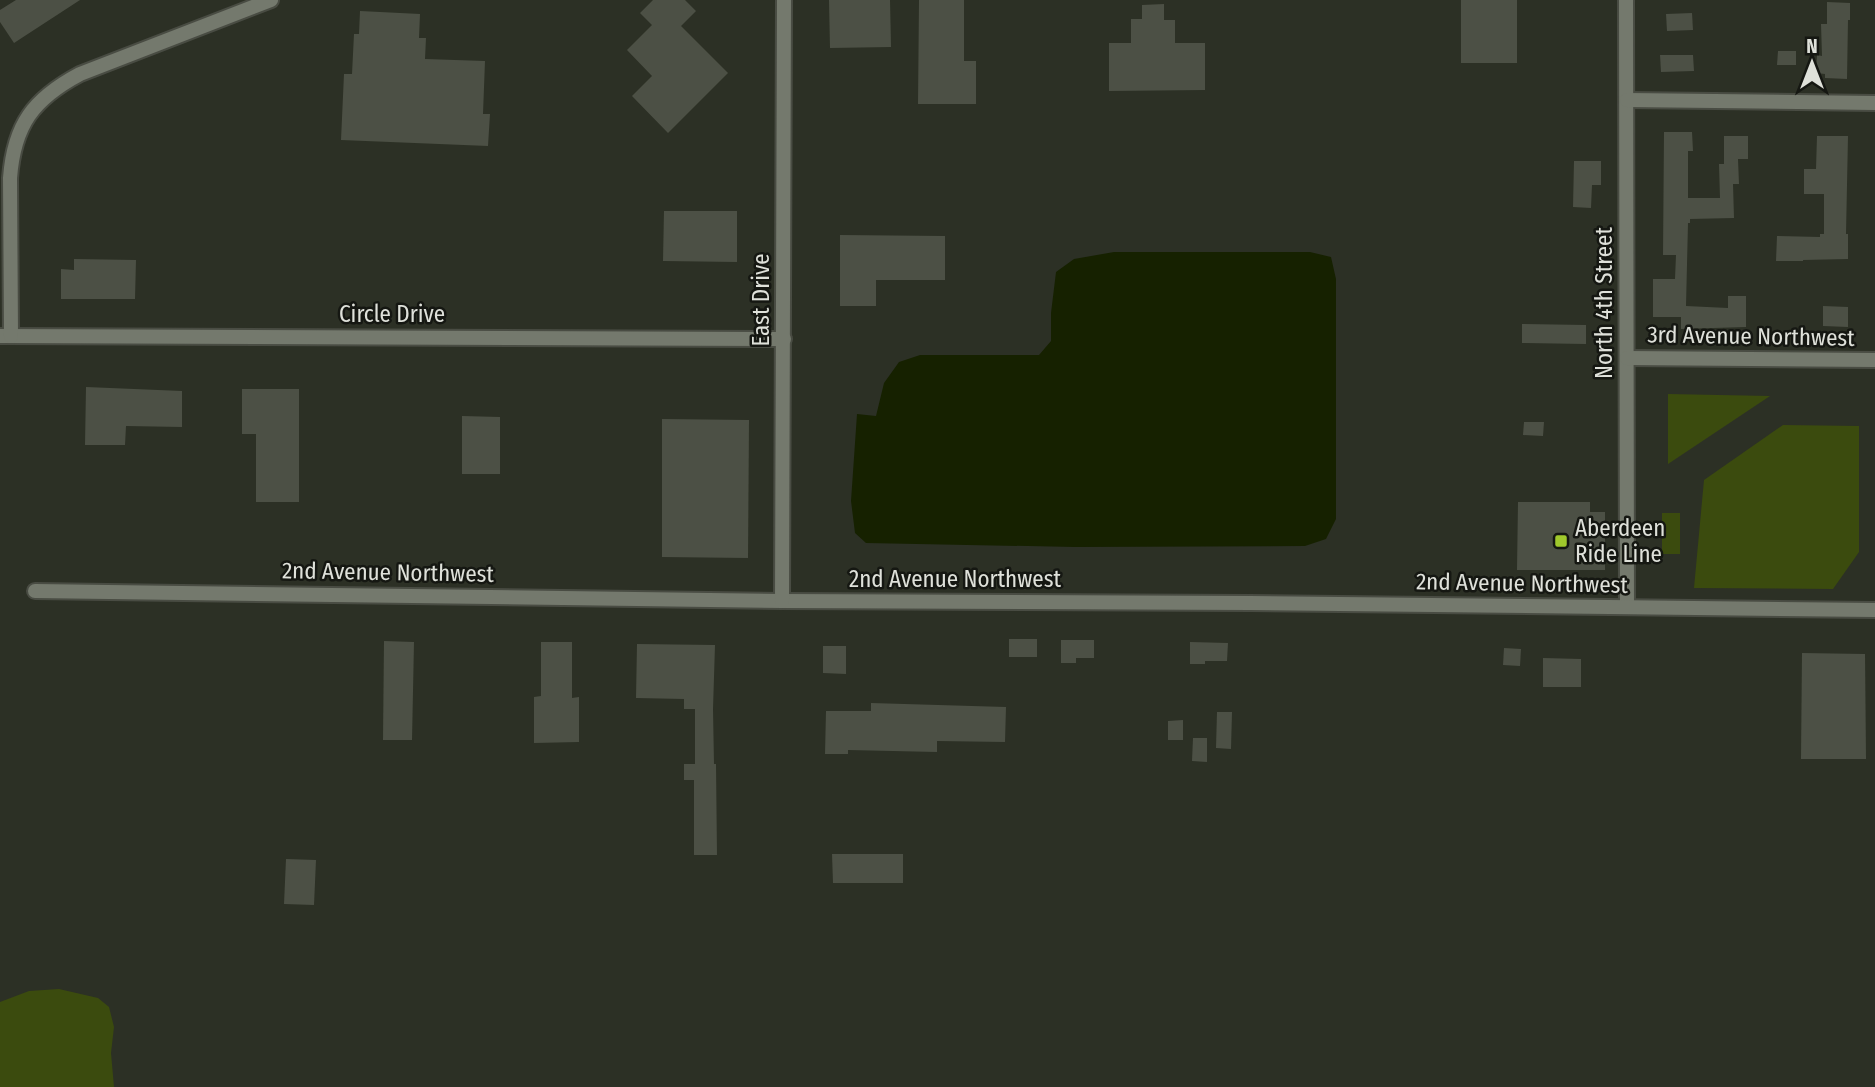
<svg xmlns="http://www.w3.org/2000/svg" width="1875" height="1087" font-family="'Fira Sans Condensed',sans-serif">
<style>
.green{fill:#3b4b0e}
.water{fill:#162100}
.building{fill:#4c5045}
.lines{fill:none;stroke-linecap:round;stroke-linejoin:round}
.minor-casing{stroke:#494c43;stroke-width:18}
.minor{stroke:#74796d;stroke-width:14}
.poi-dot{fill:#a0c92c;stroke:#151712;stroke-width:2.5}
.labels{text-anchor:middle;stroke-width:5;stroke-linejoin:round;paint-order:stroke}
.street-label{font-size:23px;fill:#dfe1da;stroke:#151712}
.poi-label{font-size:23px;fill:#dfe1da;stroke:#151712;text-anchor:start}
</style>
<rect width="100%" height="100%" fill="#2c3025"/>
<g class="green">
<path d="M1668 394 1770 396 1668 464Z"/>
<path d="M1783 425 1859 426V552L1833 589 1694 588 1704 480Z"/>
<rect x="1662" y="513" width="18" height="41"/>
<path d="M59 989 98 998 109 1007 114 1027 111 1053 114 1087H0V1002L29 991Z"/>
</g>
<path class="water" d="M1114 252H1310L1331 257 1336 279V519L1326 539 1305 546 1075 547 866 543 855 533 851 501 857 414 876 416 884 383 899 362 920 355H1039L1051 341V313L1056 272 1074 259Z"/>
<g class="building">
<path d="M16 0H80L14 43 0 22V10Z"/>
<path d="M653 0H685L696 11 681 26 728 73 668 133 632 96 652 76 627 50 652 25 640 13Z"/>
<path d="M829 0H890L891 47 830 48Z"/>
<path d="M919 0H964V61H976V104H918Z"/>
<rect x="1461" y="0" width="56" height="63"/>
<path d="M1827 2 1850 3V20H1848L1847 79 1825 78V74L1816 73 1817 55 1822 56 1821 24H1827Z"/>
<path d="M1164 4V20H1175V43H1205V90L1109 91V43H1131V19H1142V5Z"/>
<path d="M360 11 420 14 419 38H426L425 59 485 61 483 114H490L488 146 341 140 344 74H352L354 34H359Z"/>
<path d="M1692 13 1693 30 1667 31 1666 14Z"/>
<path d="M1778 51H1796V65H1777Z"/>
<path d="M1660 55H1693L1694 71 1661 72Z"/>
<path d="M1664 132H1692L1693 151H1688V198H1720L1719 164H1724V136H1748V159H1738L1739 184H1733L1734 218 1690 219V223H1688L1686 306 1728 308V296H1746V327L1681 329V317H1653V279H1675L1676 255H1663Z"/>
<path d="M1817 136H1848L1846 234H1848V259L1803 260V261H1776L1777 236 1820 237V234H1824V194H1804V169H1816Z"/>
<path d="M1574 161H1601V185H1592L1591 208 1573 207Z"/>
<path d="M664 211H737V262L663 261Z"/>
<path d="M840 235 945 236V280H876V306H840Z"/>
<path d="M74 259 136 260 135 299H61V269L74 270Z"/>
<path d="M1823 306 1848 307V327L1823 326Z"/>
<path d="M1522 324 1586 325V344L1522 343Z"/>
<path d="M86 387 182 391V427L126 426 125 445H85Z"/>
<path d="M242 389H299V502H256V434H242Z"/>
<path d="M462 416 500 417V474H462Z"/>
<path d="M662 419 749 420 748 558 662 557Z"/>
<path d="M1524 422H1544L1543 436 1523 435Z"/>
<path d="M1518 502H1590V512H1605V570H1517Z"/>
<rect x="1009" y="639" width="28" height="18"/>
<path d="M1061 640H1094V658H1076V663H1061Z"/>
<path d="M384 641 414 642 412 740H383Z"/>
<path d="M541 642H572V698L579 697V742L534 743V697L541 696Z"/>
<path d="M1190 642 1228 643 1227 661H1205V664H1190Z"/>
<path d="M637 644 715 645 713 709 714 764H716L717 855H694V780H684V764H695V709H684V699L636 698Z"/>
<path d="M823 646H846V674L823 673Z"/>
<path d="M1504 648 1521 649 1520 666 1503 665Z"/>
<path d="M1802 653 1865 654 1866 759H1801Z"/>
<path d="M1543 658 1581 659V687H1543Z"/>
<path d="M871 703 1006 707 1005 742 937 741V752L848 750V754H825L826 711H871Z"/>
<path d="M1217 712H1232L1231 749 1216 748Z"/>
<path d="M1183 720V740H1168V721Z"/>
<path d="M1193 738H1207V762L1192 761Z"/>
<path d="M832 854H903V883H833Z"/>
<path d="M286 859 316 860 314 905 284 904Z"/>
</g>
<g class="lines">
<g class="minor-casing">
<g id="minor">
<path d="M1626 0 1627 607"/>
<path d="M1627 100 1875 103"/>
<path d="M0 336 784 339"/>
<path d="M11 336 10 178C14 125 33 99 80 74L271 0"/>
<path d="M1627 358 1875 360"/>
<path d="M35 591 782 601 1250 603 1875 610"/>
<path d="M782 601 784 0"/>
</g>
</g>
<use href="#minor" class="minor"/>
</g>
<rect class="poi-dot" x="1554" y="534" width="14" height="14" rx="3.5"/>
<g class="labels">
<g class="street-label">
<text transform="translate(761 300) rotate(-90)" y="8">East Drive</text>
<text transform="translate(1604 303) rotate(-90)" y="8">North 4th Street</text>
<text x="392" y="322">Circle Drive</text>
<text transform="translate(1751 336) rotate(1)" y="8">3rd Avenue Northwest</text>
<text transform="translate(388 572) rotate(1)" y="8">2nd Avenue Northwest</text>
<text x="955" y="587">2nd Avenue Northwest</text>
<text transform="translate(1522 583) rotate(1)" y="8">2nd Avenue Northwest</text>
</g>
<g class="poi-label">
<text x="1575" y="536">Aberdeen<tspan x="1575" dy="26">Ride Line</tspan></text>
</g>
</g>
<g transform="translate(1812 63)" stroke="#151712" stroke-width="5" paint-order="stroke">
<path d="M0-5L12 26L0 18L-12 26Z" fill="#dfe1da"/>
<text y="-10" font-size="19" font-weight="bold" text-anchor="middle" fill="#dfe1da">N</text>
</g>
</svg>
